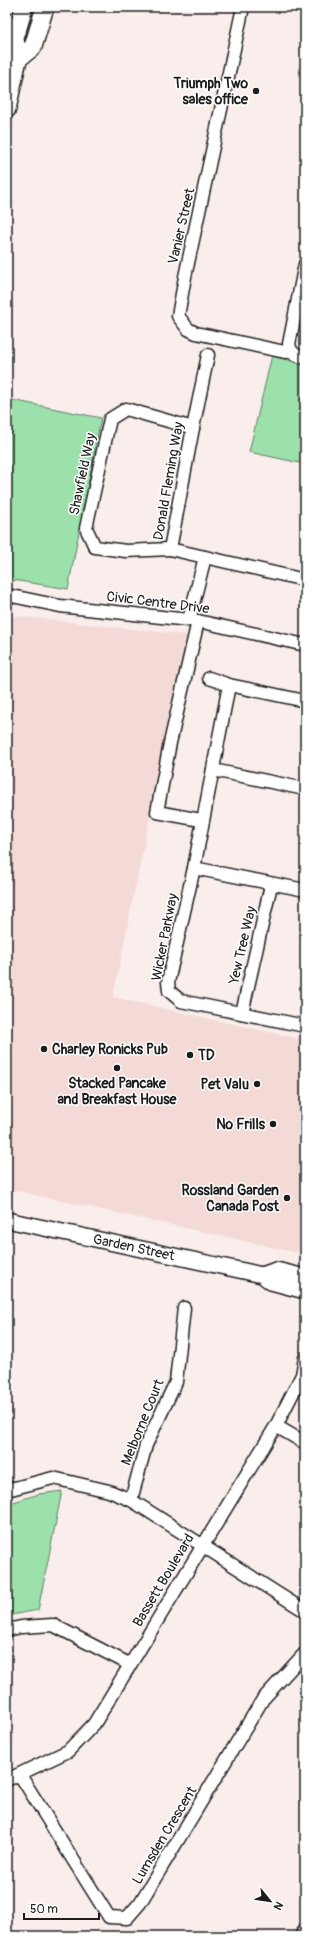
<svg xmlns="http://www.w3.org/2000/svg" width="312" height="1943" font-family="Pangolin,sans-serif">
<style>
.built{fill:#f4dad6}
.green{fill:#9ce0ab;stroke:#5c7e64}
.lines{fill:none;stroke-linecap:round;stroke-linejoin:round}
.minor-casing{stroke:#1c1c1c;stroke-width:15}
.tertiary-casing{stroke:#1c1c1c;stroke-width:18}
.secondary-casing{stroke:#1c1c1c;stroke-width:20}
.minor{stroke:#fff;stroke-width:12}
.tertiary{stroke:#fff;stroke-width:15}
.secondary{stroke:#fff;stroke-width:17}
.poi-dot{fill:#1c1c1c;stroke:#fff;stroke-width:1.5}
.labels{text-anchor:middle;stroke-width:3;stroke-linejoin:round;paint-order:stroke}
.poi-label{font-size:14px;font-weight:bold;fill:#1c1c1c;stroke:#fff;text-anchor:end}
.street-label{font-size:14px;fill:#1c1c1c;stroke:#fff}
</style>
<rect width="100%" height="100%" fill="#faeeec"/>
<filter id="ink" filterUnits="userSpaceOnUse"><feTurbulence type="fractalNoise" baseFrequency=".025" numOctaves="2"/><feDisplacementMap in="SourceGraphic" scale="8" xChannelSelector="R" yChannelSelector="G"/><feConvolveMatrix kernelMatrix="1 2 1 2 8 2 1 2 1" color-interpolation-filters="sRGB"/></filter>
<g filter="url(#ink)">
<path class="built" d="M7 615 187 635 113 997 305 1040V1223L298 1253 7 1189Z"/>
<g class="green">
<path d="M272 355 305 365V464L249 452Z"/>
<path d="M7 399 101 418 68 589 7 579Z"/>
<path d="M62 1491 38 1610 7 1616V1504L39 1494Z"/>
</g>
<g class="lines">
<g class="minor-casing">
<g id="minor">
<path d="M243 7 185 277 178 316 188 329 196 333 285 352 291 351"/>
<path d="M291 351 289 344 305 264"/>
<path d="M291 351 296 355 305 358"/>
<path d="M208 355 193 428 170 549 305 580"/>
<path d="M170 549 126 551 95 547 86 528 110 419 126 409 193 428"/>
<path d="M7 595 60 606 198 621 305 645"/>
<path d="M189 620 205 557"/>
<path d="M198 621 170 743 157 812 201 820"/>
<path d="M209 678 229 685"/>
<path d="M305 701 229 685 194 868 168 982 169 991 181 1001 305 1026"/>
<path d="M213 770 305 789"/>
<path d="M194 868 305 890"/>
<path d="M242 1013 271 885"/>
<path d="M276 1426 305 1443"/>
<path d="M7 1490 53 1478 109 1491 131 1500 305 1611"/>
<path d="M131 1500 146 1445 176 1382 184 1308"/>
<path d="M7 1630 21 1627 53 1625 129 1664"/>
<path d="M20 1775 109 1917 127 1918 140 1903 263 1699 305 1653"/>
<path d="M7 1780 68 1751 94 1724 276 1426 302 1375 305 1358"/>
<path d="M301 1936 305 1929"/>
</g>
</g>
<g class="tertiary-casing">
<g id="tertiary">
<path d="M7 1220 262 1275 271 1282 305 1291"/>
<path d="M262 1275 276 1270 305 1277"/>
</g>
</g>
<g class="secondary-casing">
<g id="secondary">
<path d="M18 59 33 47 45 7"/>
<path d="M7 109 18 59 15 38 24 7"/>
</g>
</g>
<use href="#minor" class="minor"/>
<use href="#tertiary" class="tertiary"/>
<use href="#secondary" class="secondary"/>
</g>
</g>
<g class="poi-dot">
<circle cx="256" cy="91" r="4"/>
<circle cx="44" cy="1049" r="4"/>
<circle cx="190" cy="1055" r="4"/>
<circle cx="117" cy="1068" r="4"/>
<circle cx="257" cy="1084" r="4"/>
<circle cx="273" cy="1124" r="4"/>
<circle cx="287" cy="1198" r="4"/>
</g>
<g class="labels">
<g class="poi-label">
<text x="248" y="88">Triumph Two<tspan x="248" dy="16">sales office</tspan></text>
<text x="52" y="1054" text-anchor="start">Charley Ronicks Pub</text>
<text x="198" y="1060" text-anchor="start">TD</text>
<text x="117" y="1088" text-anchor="middle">Stacked Pancake<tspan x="117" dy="16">and Breakfast House</tspan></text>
<text x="249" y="1089">Pet Valu</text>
<text x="265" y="1129">No Frills</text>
<text x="279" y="1195">Rossland Garden<tspan x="279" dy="16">Canada Post</tspan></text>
</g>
<g class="street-label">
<text transform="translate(181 226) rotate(-77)" y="5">Vanier Street</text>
<text transform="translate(82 474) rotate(-78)" y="5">Shawfield Way</text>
<text transform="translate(168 481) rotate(-80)" y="5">Donald Fleming Way</text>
<text transform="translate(158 602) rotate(7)" y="5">Civic Centre Drive</text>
<text transform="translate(164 937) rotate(-79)" y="5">Wicker Parkway</text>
<text transform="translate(242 945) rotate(-77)" y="5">Yew Tree Way</text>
<text transform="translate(134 1247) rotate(12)" y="5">Garden Street</text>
<text transform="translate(142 1422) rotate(-68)" y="5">Melborne Court</text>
<text transform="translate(163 1580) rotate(-59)" y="5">Bassett Boulevard</text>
<text transform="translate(164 1835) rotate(-59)" y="5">Lumsden Crescent</text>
</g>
</g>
<rect width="312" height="1943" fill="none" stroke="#fff" stroke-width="24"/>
<rect x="12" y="12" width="288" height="1919" fill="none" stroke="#1c1c1c" stroke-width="1.5" filter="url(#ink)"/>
<g transform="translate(270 1901) rotate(120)" stroke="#ffffff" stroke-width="3" paint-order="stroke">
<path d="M0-3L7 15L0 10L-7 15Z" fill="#1c1c1c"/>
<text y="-6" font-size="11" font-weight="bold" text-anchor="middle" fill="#1c1c1c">N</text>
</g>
<path d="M24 1913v6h75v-6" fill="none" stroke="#1c1c1c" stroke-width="2"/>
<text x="30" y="1913" font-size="12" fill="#1c1c1c" stroke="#ffffff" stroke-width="3" paint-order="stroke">50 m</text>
</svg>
